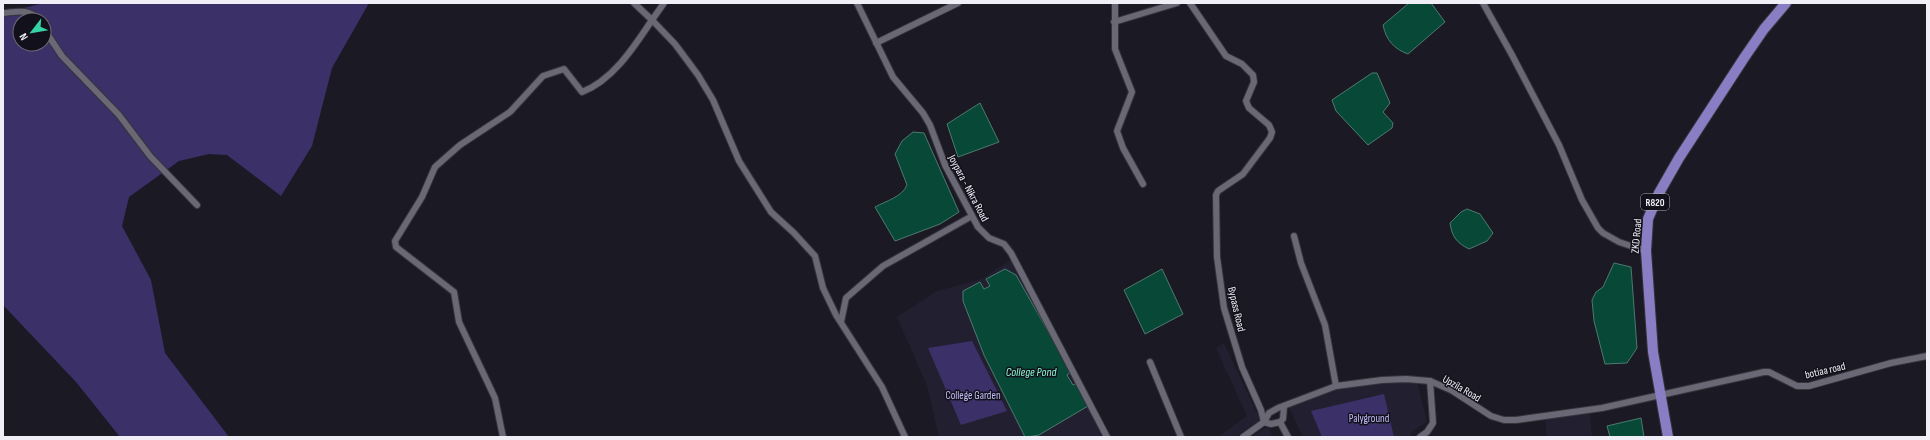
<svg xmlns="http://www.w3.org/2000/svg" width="1930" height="440" font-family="'Sofia Sans Condensed',sans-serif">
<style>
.built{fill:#222030}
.green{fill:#3b3067;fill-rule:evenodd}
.water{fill:#074836;stroke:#4d7a70}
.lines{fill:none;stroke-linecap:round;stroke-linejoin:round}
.street-casing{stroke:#35343c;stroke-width:8}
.primary-casing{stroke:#35343c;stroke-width:12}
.street{stroke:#696874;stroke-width:6}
.primary{stroke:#897ec3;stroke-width:10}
.labels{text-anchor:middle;stroke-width:3;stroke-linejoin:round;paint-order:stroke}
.shield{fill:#12111b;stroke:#adacb5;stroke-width:1}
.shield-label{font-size:10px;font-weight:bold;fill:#f0eff7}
.street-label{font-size:11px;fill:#f0eff7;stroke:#12111b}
.park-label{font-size:11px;fill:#c3bcfa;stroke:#12111b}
.water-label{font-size:12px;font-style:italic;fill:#8dfad3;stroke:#12111b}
</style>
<rect width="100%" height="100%" fill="#1b1a24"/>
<g class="built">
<path d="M1011 260 1105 437H939L927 385 897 317 937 291 982 279Z"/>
<path d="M1224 343 1260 420 1235 437H1218L1247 416 1216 348Z"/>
<path d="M1408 381H1417L1427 422 1411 432V437H1303L1289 407 1337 387Z"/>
<path d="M1590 413 1592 437H1547L1545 416Z"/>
<path d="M1268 427 1273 437H1251Z"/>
</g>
<g class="green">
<path d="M44 3H369L332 68 312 146 281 196 227 155 209 154 179 161 129 197 122 226 151 280 165 353 229 437H120L76 382 3 305V13ZM20 20H44V44H20Z"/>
<path d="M972 341 1007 411 961 425 928 348Z"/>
<path d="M1384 394 1394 437H1322L1311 411Z"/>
</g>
<g class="water">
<path d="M1409 3H1431L1445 22 1408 54C1394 49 1386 40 1383 25Z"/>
<path d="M1372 73H1377L1390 103 1383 112 1393 123 1392 128 1368 145 1336 111 1332 100Z"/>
<path d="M980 103 999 142 958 157 947 124Z"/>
<path d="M913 132 924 133 959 212 940 224 895 241 875 207C886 201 902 197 907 185L895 154 902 141Z"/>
<path d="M1467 209 1480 214 1493 233 1487 241 1469 249C1457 243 1452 237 1450 223L1461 212Z"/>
<path d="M1614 263 1631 267 1637 348 1627 363 1605 364 1594 321 1592 300 1596 292 1603 287Z"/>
<path d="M1005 269 1016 275 1071 372 1067 375 1073 385 1077 383 1088 406 1039 435 1027 437H1025L984 355 963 301V291L980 282 984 289 990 286 986 279Z"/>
<path d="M1162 269 1183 314 1145 334 1124 290Z"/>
<path d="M1641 418 1644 437H1610L1607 426Z"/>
</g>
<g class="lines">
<g class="street-casing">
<g id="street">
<path d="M664 3 652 20 675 44 698 75 713 100 739 161 771 212 794 233 815 256 823 288 836 315 882 387 905 437"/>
<path d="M857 3 893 77 923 113 930 125 945 165 978 227 989 238 1004 244 1011 253 1107 437"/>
<path d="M1115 3V49L1132 92 1117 131 1123 148 1143 184"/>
<path d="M1190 3 1226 56 1242 64 1253 75 1254 82 1246 101 1249 108 1269 125 1272 132 1270 138 1243 174 1218 191 1216 195 1217 257 1224 308 1242 367 1261 410 1264 422 1271 424 1280 422 1283 419 1284 406"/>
<path d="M1483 3 1512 55 1559 145 1582 200 1598 228 1603 233 1619 242 1646 251"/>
<path d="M3 13C16 12 30 8 38 20"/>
<path d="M1114 22 1177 3"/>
<path d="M44 29 62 56 119 115 150 156 197 205"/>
<path d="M876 43 958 3"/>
<path d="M1294 236 1301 263 1325 325 1336 386"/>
<path d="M841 322 846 298 883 266 972 216"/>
<path d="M1150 362 1181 437"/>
<path d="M1280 422 1288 437"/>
<path d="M503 437 495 398 459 322 454 292 396 247 395 241 422 197 435 167 460 145 510 112 543 76 564 69 582 92C613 80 634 47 652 20L634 3"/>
<path d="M1243 437 1264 422 1269 413 1278 408 1336 386 1382 380 1406 379 1430 381 1451 390 1491 416 1504 420H1516L1602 408 1764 372H1769L1797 386H1809L1891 363 1927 356"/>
<path d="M1420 437 1427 432 1433 423 1430 381"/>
</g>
</g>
<g class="primary-casing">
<path id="primary" d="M1668 437 1653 352 1646 251 1648 219 1659 193 1679 158 1744 58 1764 29 1786 3"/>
</g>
<use href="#street" class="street"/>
<use href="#primary" class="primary"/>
</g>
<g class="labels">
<rect class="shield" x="1641" y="194" width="28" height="16" rx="3"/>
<g class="shield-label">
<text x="1655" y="206">R820</text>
</g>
<g class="street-label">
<text transform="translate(969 188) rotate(62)" y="4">Joypara - Nikra Road</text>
<text transform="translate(1636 236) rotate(-85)" y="4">ZKD Road</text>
<text transform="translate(1237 309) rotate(77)" y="4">Bypass Road</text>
<text transform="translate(1825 370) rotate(-13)" y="4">botiaa road</text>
<text transform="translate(1462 388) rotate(30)" y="4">Upzila Road</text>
</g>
<g class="park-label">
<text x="973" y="399">College Garden</text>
<text x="1369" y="422">Palyground</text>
</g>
<g class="water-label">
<text x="1031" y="376">College Pond</text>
</g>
</g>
<rect width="1930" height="440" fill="none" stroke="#f0eff7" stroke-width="8"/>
<g transform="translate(32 32) rotate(239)"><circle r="19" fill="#12111b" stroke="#6b6a73"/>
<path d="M0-3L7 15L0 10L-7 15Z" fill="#35d4a7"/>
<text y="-6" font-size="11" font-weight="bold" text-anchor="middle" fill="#f0eff7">N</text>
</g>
</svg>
